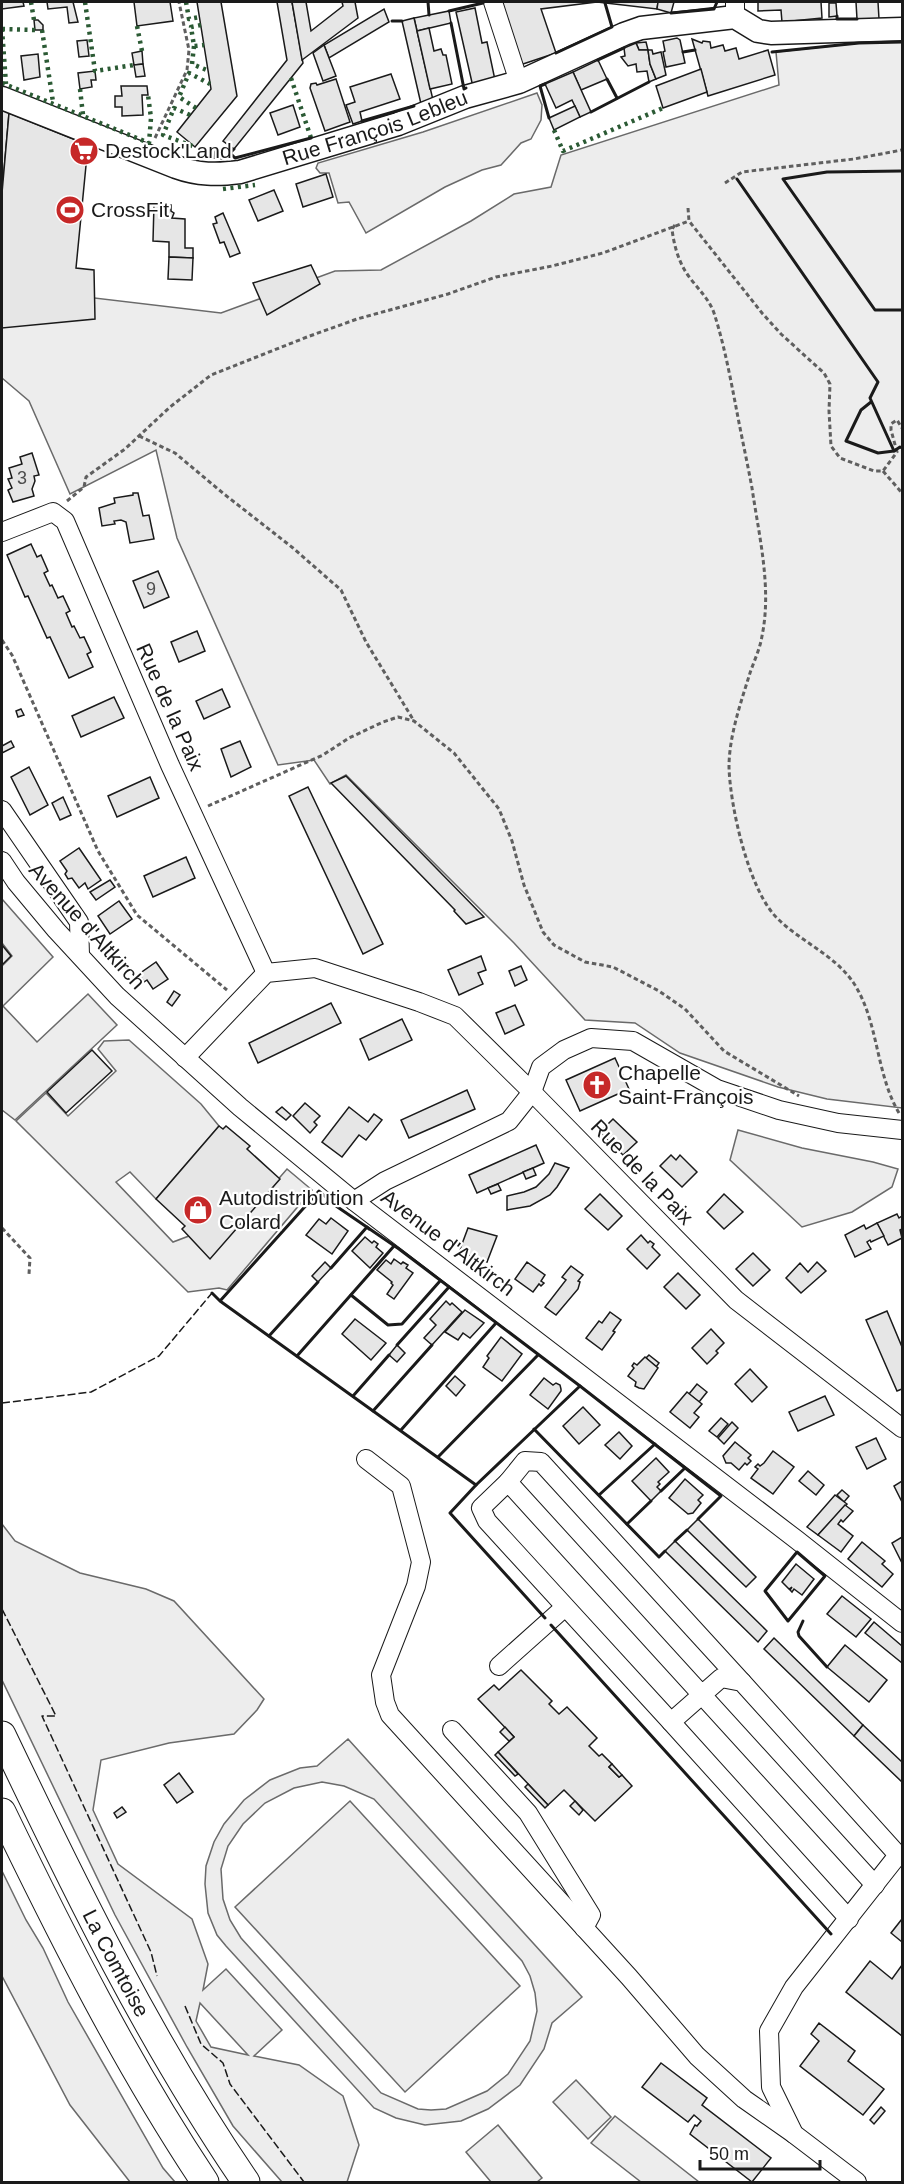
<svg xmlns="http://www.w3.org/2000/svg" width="904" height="2184" font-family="Helvetica,sans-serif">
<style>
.built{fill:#ededed;stroke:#6a6a6a;stroke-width:1.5;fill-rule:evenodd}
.building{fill:#e6e6e6;stroke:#1a1a1a;stroke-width:1.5}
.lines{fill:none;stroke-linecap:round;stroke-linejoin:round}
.minor-casing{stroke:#1a1a1a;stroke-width:20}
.major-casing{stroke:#1a1a1a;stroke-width:25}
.highway-casing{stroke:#1a1a1a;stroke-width:29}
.path{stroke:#5f5f5f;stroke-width:3;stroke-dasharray:4.5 3;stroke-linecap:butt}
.minor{stroke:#fff;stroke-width:18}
.major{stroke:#fff;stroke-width:22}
.highway{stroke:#fff;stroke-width:27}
.hedge{stroke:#2b5a34;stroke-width:4.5;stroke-dasharray:3 4.5;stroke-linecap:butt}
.fence{stroke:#1a1a1a;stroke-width:1.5;stroke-dasharray:8 3;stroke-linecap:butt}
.wall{stroke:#1a1a1a;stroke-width:3}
.labels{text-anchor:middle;stroke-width:4.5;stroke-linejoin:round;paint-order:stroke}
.number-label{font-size:18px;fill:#4d4d4d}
.street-label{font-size:21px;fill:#1a1a1a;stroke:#fff}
.poi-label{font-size:21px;fill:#1a1a1a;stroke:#fff;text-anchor:start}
</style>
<rect width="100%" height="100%" fill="#fff"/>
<g class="built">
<path d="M902 42V1108L827 1099 778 1087 680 1053 635 1023 585 1020 514 943 346 775 330 784 314 760 278 765 177 538 156 450 70 494 29 401 2 378V287L221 313 335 271 381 270 471 221 514 194 551 187 561 155 779 85 776 52 859 43Z"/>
<path d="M537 93 542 105 541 120 531 139 521 143 501 165 482 170 445 187 366 233 349 202 338 203 329 173H320L316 168 318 163 423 132Z"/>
<path d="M2 899 53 957 3 1006 37 1042 88 994 117 1025 15 1120 2 1110V966L12 956 2 943Z"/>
<path d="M129 1040 201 1104 219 1126 156 1199 130 1172 116 1182 173 1242 189 1236 210 1258 287 1169 312 1190 227 1290 219 1288 188 1292 16 1121 46 1093 68 1116 116 1071 98 1049 104 1041Z"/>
<path d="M738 1130 802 1148 873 1162 898 1169 892 1187 852 1212 802 1227 730 1160Z"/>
<path d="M2 1524 15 1541 80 1573 146 1589 174 1601 264 1699 257 1710 234 1734 169 1743 101 1760 93 1810 118 1864 192 1919 208 1964 203 1990 226 1969 282 2030 254 2056 299 2065 343 2096 359 2145 347 2182H282L233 2126 187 2047 115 1915 2 1680ZM200 2003 248 2055 211 2047 196 2021Z"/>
<path d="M348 1739 582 1997 552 2023 544 2049 520 2085 488 2109 461 2121 425 2125 396 2118 374 2108 226 1946 217 1935 208 1913 205 1884 206 1866 214 1842 224 1824 244 1800 270 1780 300 1768 317 1766ZM322 1782 344 1786 374 1799 522 1961 530 1976 535 1993 537 2011 530 2041 508 2074 487 2091 446 2109 431 2110 418 2109 381 2093 241 1938 230 1920 223 1899 221 1869 228 1846 243 1824 265 1803 294 1788Z"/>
<path d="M350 1801 520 1986 405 2092 235 1907Z"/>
<path d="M2 1871 26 1920 43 1948 68 2002 163 2168 175 2182H130L70 2105 2 1976Z"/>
<path d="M576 2080 611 2117 588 2139 553 2102Z"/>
<path d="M615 2116 699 2182H641L591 2143Z"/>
<path d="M498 2125 542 2178 537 2182H491L466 2152Z"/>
</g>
<g class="building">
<path d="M2 2H23L24 6 2 9Z"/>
<path d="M47 2H73L78 22 69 23 67 7 48 9Z"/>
<path d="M134 2H170L173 21 137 26Z"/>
<path d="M197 2H221L237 96 195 147 177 132 211 89Z"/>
<path d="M277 2H292L303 63 234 149 223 141 287 60Z"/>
<path d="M292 2H306L311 31 343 6 342 2H355L358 18 302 60Z"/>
<path d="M497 2H597L541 9 556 53 520 65Z"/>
<path d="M597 2H658L657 9Z"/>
<path d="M658 2H674L671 13 657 9Z"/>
<path d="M758 2H821L822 18 782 22 781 10 758 11Z"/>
<path d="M856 2H878L879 19H857Z"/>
<path d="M829 3H836L837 16 829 17Z"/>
<path d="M475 8 482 43 487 42 495 80 473 87 456 12Z"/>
<path d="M384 9 389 22 329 58 324 45Z"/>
<path d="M449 11 451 23 417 31 414 18Z"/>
<path d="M414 18 433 100 421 104 402 21Z"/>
<path d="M34 20H38L43 25V30H35Z"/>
<path d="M429 28 434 51 441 49 443 55H446L452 84 430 89 417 31Z"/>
<path d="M677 38 680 40 685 63 666 67 663 52 665 51 663 41Z"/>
<path d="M692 39 702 43 703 41 710 42 711 48 723 45 725 51 736 48 739 59 768 50 775 75 708 96Z"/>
<path d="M87 40 89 56 79 57 77 41Z"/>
<path d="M646 42 648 50H639L636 43Z"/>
<path d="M636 43 639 50H648L650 64 656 79 649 82 647 71 637 72 636 64 628 66 621 57 625 56 624 48Z"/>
<path d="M324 45 336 76 323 81 313 53Z"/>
<path d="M648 50H652L653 54 661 52 666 75 656 79 650 64Z"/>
<path d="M142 51 143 64 134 65 132 53Z"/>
<path d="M38 54 40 77 24 80 21 56Z"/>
<path d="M598 60 607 79 581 90 573 72Z"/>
<path d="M143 64 145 76 136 77 134 65Z"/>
<path d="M701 69 707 92 663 108 656 86Z"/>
<path d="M95 71 96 80H91L92 87 80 89 78 73Z"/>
<path d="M573 72 591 112 580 117 572 100 556 108 545 84Z"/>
<path d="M391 74 400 99 360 112 362 121 353 124 346 105 355 102 350 87Z"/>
<path d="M336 79 350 122 325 131 310 88 311 84 316 83 317 85Z"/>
<path d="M121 86H147L148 95H142L143 115 122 116V107H115V96H122Z"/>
<path d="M293 105 300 127 278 135 270 113Z"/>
<path d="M575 106 580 117 554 130 549 118Z"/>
<path d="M2 109 9 113 2 193Z"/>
<path d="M9 113 88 145 76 268 94 270 95 319 2 328V193Z"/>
<path d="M215 151H222V159L214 158Z"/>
<path d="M326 174 333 197 303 207 296 184Z"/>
<path d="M274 190 283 211 258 221 249 200Z"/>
<path d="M154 204 171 205V211L174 213 172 218 185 219V248H193V258L169 257V242L153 241Z"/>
<path d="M223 213 240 253 230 257 224 242 220 243 213 224 217 223 215 217Z"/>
<path d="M169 257 193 258 192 280 168 279Z"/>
<path d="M311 265 320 284 267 315 253 283Z"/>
<path d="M32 453 39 475 34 476 35 481 32 489 34 496 13 502 8 490 12 488 8 479 12 478 9 468 22 464 20 457Z"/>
<path d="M133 493H138L143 516 149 515 154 539 130 543 126 522 121 520 114 521 115 524 102 526 99 508 115 503 114 498 133 495Z"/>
<path d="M31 544 37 557 41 555 48 571 44 573 50 586 52 585 58 598 63 596 70 611 66 613 72 627 74 626 80 638 84 637 91 652 87 654 93 667 69 678 50 637 47 638 28 596 25 597 7 555Z"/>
<path d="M158 571 169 597 144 608 133 581Z"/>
<path d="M197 631 205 651 179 662 171 642Z"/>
<path d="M222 689 230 707 204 719 196 701Z"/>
<path d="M114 697 124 718 81 737 72 716Z"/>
<path d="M21 709 24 715 18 717 16 711Z"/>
<path d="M11 741 14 747 2 753V746Z"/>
<path d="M240 741 251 767 231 777 221 749Z"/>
<path d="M29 767 48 805 30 815 11 777Z"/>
<path d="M346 776 484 917 466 924 454 911 455 910 331 783Z"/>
<path d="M150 777 159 798 117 817 108 796Z"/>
<path d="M308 787 383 944 363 954 289 796Z"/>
<path d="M63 797 71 815 60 820 52 803Z"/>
<path d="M79 848 101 880 88 889 85 883 79 888 72 878 68 879 65 874 67 871 60 861Z"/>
<path d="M186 857 195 878 153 897 144 876Z"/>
<path d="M110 880 115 887 96 900 90 892Z"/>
<path d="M119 901 132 919 110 934 98 916Z"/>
<path d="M2 945 11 956 2 965Z"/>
<path d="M104 948 111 955 108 958 101 950Z"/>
<path d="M481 956 486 970 478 973 483 984 459 995 448 970Z"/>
<path d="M156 962 168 979 153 989 147 980 144 982 139 974Z"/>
<path d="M521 966 527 980 515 986 509 971Z"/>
<path d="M174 991 180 995 172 1006 167 1002Z"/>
<path d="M331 1003 341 1023 258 1063 249 1043Z"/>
<path d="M515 1005 524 1025 505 1034 496 1013Z"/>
<path d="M402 1019 412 1040 369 1060 360 1039Z"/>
<path d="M92 1050 112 1071 66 1113 47 1092Z"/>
<path d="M615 1058 629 1089 580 1111 566 1080Z"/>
<path d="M467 1090 475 1109 409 1138 401 1120Z"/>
<path d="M305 1103 320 1116 314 1122 317 1125 310 1133 293 1116Z"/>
<path d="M282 1107 291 1115 286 1120 276 1112Z"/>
<path d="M349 1107 368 1122 374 1114 382 1120 366 1140 359 1135 342 1157 322 1142Z"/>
<path d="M613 1119 637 1142 623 1155 600 1132Z"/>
<path d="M219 1126 223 1129 226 1126 250 1146 247 1149 280 1179 210 1259 182 1229 185 1226 156 1199Z"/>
<path d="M536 1145 544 1163 477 1193 469 1175Z"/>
<path d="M671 1155 676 1160 680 1155 697 1172 682 1187 660 1166Z"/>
<path d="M555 1163 569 1168 557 1187 550 1195 530 1206 507 1210V1196L524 1192 536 1187 549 1174Z"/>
<path d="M533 1168 536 1175 526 1179 523 1172Z"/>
<path d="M498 1184 501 1190 491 1194 488 1188Z"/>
<path d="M600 1194 622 1216 608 1230 585 1209Z"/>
<path d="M724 1194 743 1212 724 1229 707 1212Z"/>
<path d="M897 1214 899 1218 902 1216V1229L900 1230 902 1238 888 1245 877 1223Z"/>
<path d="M331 1218 348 1231 332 1254 306 1235 319 1219 326 1224Z"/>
<path d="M877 1223 884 1236 871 1242 870 1240 867 1242 871 1249 855 1257 845 1235 864 1225 866 1229Z"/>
<path d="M468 1228 497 1236 487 1262 459 1252Z"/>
<path d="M641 1235 648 1243 650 1241 654 1244 652 1247 660 1255 647 1269 627 1249Z"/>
<path d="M365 1237 372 1243 374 1241 378 1244 376 1247 383 1253 370 1268 352 1251Z"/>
<path d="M753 1253 770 1270 753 1286 736 1269Z"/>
<path d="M394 1259 401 1264 403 1262 408 1265 406 1268 413 1273 394 1299 387 1294 393 1285 391 1283 392 1282 377 1270 386 1260 391 1264Z"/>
<path d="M325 1262 331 1268 318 1282 312 1276Z"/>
<path d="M527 1262 545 1275 541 1281 544 1283 541 1286 539 1284 533 1292 515 1279Z"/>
<path d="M817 1262 826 1271 801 1293 786 1278 800 1263 808 1272Z"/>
<path d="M571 1266 583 1275 578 1281 580 1282 578 1289 556 1315 545 1307 566 1280 562 1277Z"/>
<path d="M678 1273 700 1295 686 1309 664 1287Z"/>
<path d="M446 1301 450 1305 452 1303 462 1312 432 1345 424 1338 436 1325 430 1319Z"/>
<path d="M465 1310 484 1323 470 1338 463 1333 458 1340 445 1332Z"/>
<path d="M887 1311 902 1347V1389L897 1391 866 1320Z"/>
<path d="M610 1312 621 1320 613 1331 615 1332 602 1350 586 1338 599 1321 602 1323Z"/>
<path d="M355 1319 386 1343 371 1360 342 1334Z"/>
<path d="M711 1329 724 1343 716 1351 718 1353 707 1364 692 1348Z"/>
<path d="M501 1337 522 1354 502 1381 483 1367 489 1358 487 1356Z"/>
<path d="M397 1345 405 1353 397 1362 389 1355Z"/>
<path d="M649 1355 659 1363 656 1367 646 1358Z"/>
<path d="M645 1357 658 1368 644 1389 639 1388 635 1386 636 1382 628 1376 634 1368 632 1366 634 1363 637 1365Z"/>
<path d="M750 1369 767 1387 752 1402 735 1384Z"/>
<path d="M455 1376 465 1385 456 1396 446 1386Z"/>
<path d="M544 1378 553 1385 556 1383 560 1385 561 1389V1391L548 1409 530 1395Z"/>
<path d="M697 1384 707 1392 699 1402 689 1394Z"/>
<path d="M687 1392 702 1404 694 1413 699 1417 690 1428 670 1412Z"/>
<path d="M825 1396 834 1415 798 1431 789 1412Z"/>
<path d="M583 1407 600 1425 579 1444 563 1426Z"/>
<path d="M721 1418 728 1424 717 1437 709 1431Z"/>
<path d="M732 1422 738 1428 724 1444 718 1438Z"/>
<path d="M619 1432 632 1446 620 1459 605 1445Z"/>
<path d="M876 1438 886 1459 867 1469 856 1447Z"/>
<path d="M735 1442 751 1455 748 1458 751 1461 747 1465 745 1463 739 1470 731 1463H726L723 1456Z"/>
<path d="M773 1451 794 1467 773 1494 751 1478 758 1469 755 1467 758 1464 760 1466 764 1463Z"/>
<path d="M656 1458 669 1472 658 1482 660 1484 657 1487 661 1491 651 1501 632 1481Z"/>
<path d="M808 1471 824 1485 816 1495 799 1481Z"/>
<path d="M685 1479 703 1495 698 1500 701 1503 693 1513 688 1514 669 1498Z"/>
<path d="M902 1481V1502L894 1486Z"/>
<path d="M842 1490 849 1496 844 1502 837 1495Z"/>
<path d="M835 1495 847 1504 818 1535 807 1527Z"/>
<path d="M845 1505 853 1511 843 1522 841 1520 838 1524 853 1536 841 1552 818 1535Z"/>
<path d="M698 1519 756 1577 746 1587 687 1530Z"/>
<path d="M902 1537V1563L892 1543Z"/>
<path d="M675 1541 767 1631 758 1642 665 1551Z"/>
<path d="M862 1542 885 1561 882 1564 893 1574 882 1587 848 1559Z"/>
<path d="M796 1564 814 1579 802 1595 794 1589 792 1592 790 1590 792 1587 789 1589 782 1582Z"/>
<path d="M842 1596 871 1619 856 1637 827 1614Z"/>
<path d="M874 1622 902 1646V1663L865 1633Z"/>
<path d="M774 1638 863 1725 854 1736 764 1649Z"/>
<path d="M845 1645 887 1680 869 1702 827 1667Z"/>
<path d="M521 1670 552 1701 549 1704 559 1714 567 1707 597 1738 589 1746 599 1756 602 1754 612 1764 609 1767 619 1777 622 1775 632 1786 595 1821 564 1790 548 1805 498 1752 514 1737 478 1699 494 1685 499 1690Z"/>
<path d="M863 1725 902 1762V1782L854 1736Z"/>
<path d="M505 1727 514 1737 509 1741 500 1732Z"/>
<path d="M498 1752 518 1774 515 1776 495 1755Z"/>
<path d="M612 1764 622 1775 619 1777 609 1767Z"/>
<path d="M179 1773 193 1792 177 1803 164 1785Z"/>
<path d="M528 1784 548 1805 545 1808 525 1787Z"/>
<path d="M575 1801 583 1810 579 1815 570 1806Z"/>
<path d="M122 1807 126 1812 117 1818 114 1813Z"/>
<path d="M902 1919V1942L891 1933Z"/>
<path d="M870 1961 892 1979 902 1965V2036L846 1992Z"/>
<path d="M819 2023 855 2051 848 2061 884 2089 863 2115 800 2066 819 2041 811 2034Z"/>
<path d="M661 2063 707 2098 702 2105 771 2158 752 2182 690 2134 695 2125 697 2126 701 2121 694 2115 688 2122 642 2087Z"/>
<path d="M881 2107 885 2111 874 2124 870 2120Z"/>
</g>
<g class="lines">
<g class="minor-casing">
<g id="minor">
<path d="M493 2 519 82"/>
<path d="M735 2V17"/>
<path d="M2 532 53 512 65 521 170 765 266 973"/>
<path d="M2 810 79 922 80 955"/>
<path d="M2 861 16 882 56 930 117 996 240 1107 354 1201 797 1540 902 1623"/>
<path d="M185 1058 266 973 315 968 419 1002 455 1016 532 1092 736 1300 902 1428"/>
<path d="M354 1201 385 1181 509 1121 532 1092 541 1067 564 1050 591 1038 633 1041 717 1089 779 1110 838 1123 902 1130"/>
<path d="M366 1459 401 1486 421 1562 416 1586 381 1675 385 1702 390 1715 629 1977 697 2056 744 2099 794 2134"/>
<path d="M508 1482 525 1461 541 1462 742 1682"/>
<path d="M499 1666 565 1607"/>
<path d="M671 1722 849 1919"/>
<path d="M452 1730 528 1813 591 1915 584 1928"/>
<path d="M875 1885 508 1482 481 1508 487 1521 671 1722 721 1678 742 1682 898 1855"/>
<path d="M857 2182 794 2134 771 2087 769 2031 794 1987 898 1855H902"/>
</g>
</g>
<g class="major-casing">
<g id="major">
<path id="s1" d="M2 98 176 167C198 175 217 175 240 172L398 124 465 97 519 82 624 34 641 28 735 17 758 31 771 33 902 29"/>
</g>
</g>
<g class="highway-casing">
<g id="highway">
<path id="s2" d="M2 1735C75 1888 150 2042 246 2182"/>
<path d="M2 1812C63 1938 127 2065 205 2182"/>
</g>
</g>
<g class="path">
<path d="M155 138 187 70 189 50 179 2"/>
<path d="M725 183 742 172 854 159 902 150"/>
<path d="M688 208 689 221 762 313 781 334 824 373 830 384 829 411 831 446 840 458 874 471H883L897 452 891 430V424L897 420 902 428"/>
<path d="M675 225 672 229C674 246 679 264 690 278 699 290 709 299 714 313 724 344 730 376 736 407 741 434 747 461 752 488 759 536 772 588 762 636 760 649 754 661 750 673 741 702 729 736 729 767 730 806 749 893 779 920 802 942 834 955 853 982 879 1021 875 1072 899 1113"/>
<path d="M139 436 175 453 224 494 293 548 341 590 366 642 414 721"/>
<path d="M883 471 902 493"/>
<path d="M67 501 84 487 86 477 125 449 170 407 211 375 307 337 357 319 448 294 496 277 552 266 603 253 689 221"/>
<path d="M2 640 12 655 98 851 137 915 227 990"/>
<path d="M208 806 323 755 349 738 383 722 398 717 414 721 454 753 499 809 512 841 524 885 543 932 554 945 585 962 613 967 659 991 685 1009 724 1051 799 1096"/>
<path d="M2 1228 30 1258 29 1274"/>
</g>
<use href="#minor" class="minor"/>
<use href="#major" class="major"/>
<use href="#highway" class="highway"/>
<g class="hedge">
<path d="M31 2 34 20"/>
<path d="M85 2 95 71 134 65"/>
<path d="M186 2 189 19 200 17"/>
<path d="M201 25 191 27 194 46 204 45"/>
<path d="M137 26 142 51"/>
<path d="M2 29 6 84"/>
<path d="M2 29 35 30"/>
<path d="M42 30 53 102"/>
<path d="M194 46 192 64 209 71"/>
<path d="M291 78 311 138"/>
<path d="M2 83 149 143 151 118 148 95"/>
<path d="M80 89 83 115"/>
<path d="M196 108 179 97 189 73 210 84"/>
<path d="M190 115 174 108 163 135 195 147"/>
<path d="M554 130 563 151 663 108"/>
<path d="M223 189 255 185"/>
</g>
<g class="fence">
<path d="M2 1403 91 1392 159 1356 212 1293"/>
<path d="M2 1609 56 1716H42L151 1952 157 1976"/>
<path d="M185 2006 201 2044 223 2063 230 2084 304 2182"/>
</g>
<g class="wall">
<path d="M428 2 429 15"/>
<path d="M449 11 483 3"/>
<path d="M671 13 714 9 717 2"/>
<path d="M837 16V19H857"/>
<path d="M392 21H402"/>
<path d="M451 23 464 89 466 88"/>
<path d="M683 52 695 50"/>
<path d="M772 52 859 43 902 42"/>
<path d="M556 53 612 27 605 3"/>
<path d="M598 60 624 48"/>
<path d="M607 79 617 98"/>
<path d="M545 84 540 86 549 118"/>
<path d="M591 112 649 82"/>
<path d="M362 121 414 106"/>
<path d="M234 149 230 153 235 158 311 138"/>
<path d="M902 171 827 172 783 179 875 310H902"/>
<path d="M737 179 878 382 870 398 894 451 878 453 846 441 861 410 871 402"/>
<path d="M894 451 900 447 902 448"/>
<path d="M331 1268 367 1227 369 1229"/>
<path d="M212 1293 220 1301 476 1485 580 1386 399 1249 336 1206 319 1191 220 1301"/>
<path d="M351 1295 388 1325 402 1324 440 1281"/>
<path d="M269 1336 318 1282"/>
<path d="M397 1345 449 1287"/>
<path d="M297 1356 394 1246"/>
<path d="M580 1386 721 1496 698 1519"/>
<path d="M353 1396 389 1355"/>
<path d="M373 1411 432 1345"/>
<path d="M534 1429 659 1557 665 1551"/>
<path d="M401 1430 496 1323"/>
<path d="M438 1457 538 1355"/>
<path d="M476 1485 450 1513 545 1618"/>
<path d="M661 1491 685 1468"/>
<path d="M599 1495 655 1444"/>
<path d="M627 1524 651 1501"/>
<path d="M675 1541 687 1530"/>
<path d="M797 1552 825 1576 788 1621 765 1591Z"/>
<path d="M803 1621 798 1632 799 1636 827 1667"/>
<path d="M551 1625 831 1934"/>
</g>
</g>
<defs>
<g id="supermarket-disc" transform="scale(1.5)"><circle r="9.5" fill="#c62828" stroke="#fff"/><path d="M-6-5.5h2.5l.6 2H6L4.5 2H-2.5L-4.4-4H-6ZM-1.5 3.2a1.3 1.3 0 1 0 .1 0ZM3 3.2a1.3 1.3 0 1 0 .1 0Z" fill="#fff"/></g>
<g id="stadium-disc" transform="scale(1.5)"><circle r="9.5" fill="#c62828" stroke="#fff"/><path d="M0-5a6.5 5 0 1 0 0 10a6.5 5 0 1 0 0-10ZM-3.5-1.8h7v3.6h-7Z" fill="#fff"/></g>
<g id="church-disc" transform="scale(1.5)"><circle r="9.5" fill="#c62828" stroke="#fff"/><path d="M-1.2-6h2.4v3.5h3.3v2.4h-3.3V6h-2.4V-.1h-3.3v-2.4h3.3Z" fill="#fff"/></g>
<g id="shop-disc" transform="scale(1.5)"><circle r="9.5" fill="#c62828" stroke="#fff"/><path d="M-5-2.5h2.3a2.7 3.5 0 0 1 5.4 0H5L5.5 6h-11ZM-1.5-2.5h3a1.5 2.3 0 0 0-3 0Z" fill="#fff"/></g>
</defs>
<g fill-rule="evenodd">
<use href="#supermarket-disc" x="84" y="151"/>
<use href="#stadium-disc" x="70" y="210"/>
<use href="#church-disc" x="597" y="1085"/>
<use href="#shop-disc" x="198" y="1210"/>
</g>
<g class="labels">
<g class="number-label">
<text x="22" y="484">3</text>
<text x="151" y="595">9</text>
</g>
<g class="street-label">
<text dy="7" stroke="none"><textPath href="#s1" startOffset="394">Rue François Lebleu</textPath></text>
<text transform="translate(170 707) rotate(66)" y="7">Rue de la Paix</text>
<text transform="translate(87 926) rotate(48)" y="7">Avenue d'Altkirch</text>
<text transform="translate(642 1172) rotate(46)" y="7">Rue de la Paix</text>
<text transform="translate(448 1243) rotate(37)" y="7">Avenue d'Altkirch</text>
<text dy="7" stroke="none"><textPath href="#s2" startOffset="255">La Comtoise</textPath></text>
</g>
<g class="poi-label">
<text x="105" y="158">Destock'Land</text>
<text x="91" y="217">CrossFit</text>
<text x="618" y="1080">Chapelle<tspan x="618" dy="24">Saint-François</tspan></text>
<text x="219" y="1205">Autodistribution<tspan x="219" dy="24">Colard</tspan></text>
</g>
</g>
<rect width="904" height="2184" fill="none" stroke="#1a1a1a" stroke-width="6"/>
<path d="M700 2160v9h120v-9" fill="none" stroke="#1a1a1a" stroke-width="3"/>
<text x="709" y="2160" font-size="18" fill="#1a1a1a" stroke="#ffffff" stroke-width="4.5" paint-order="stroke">50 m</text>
</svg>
